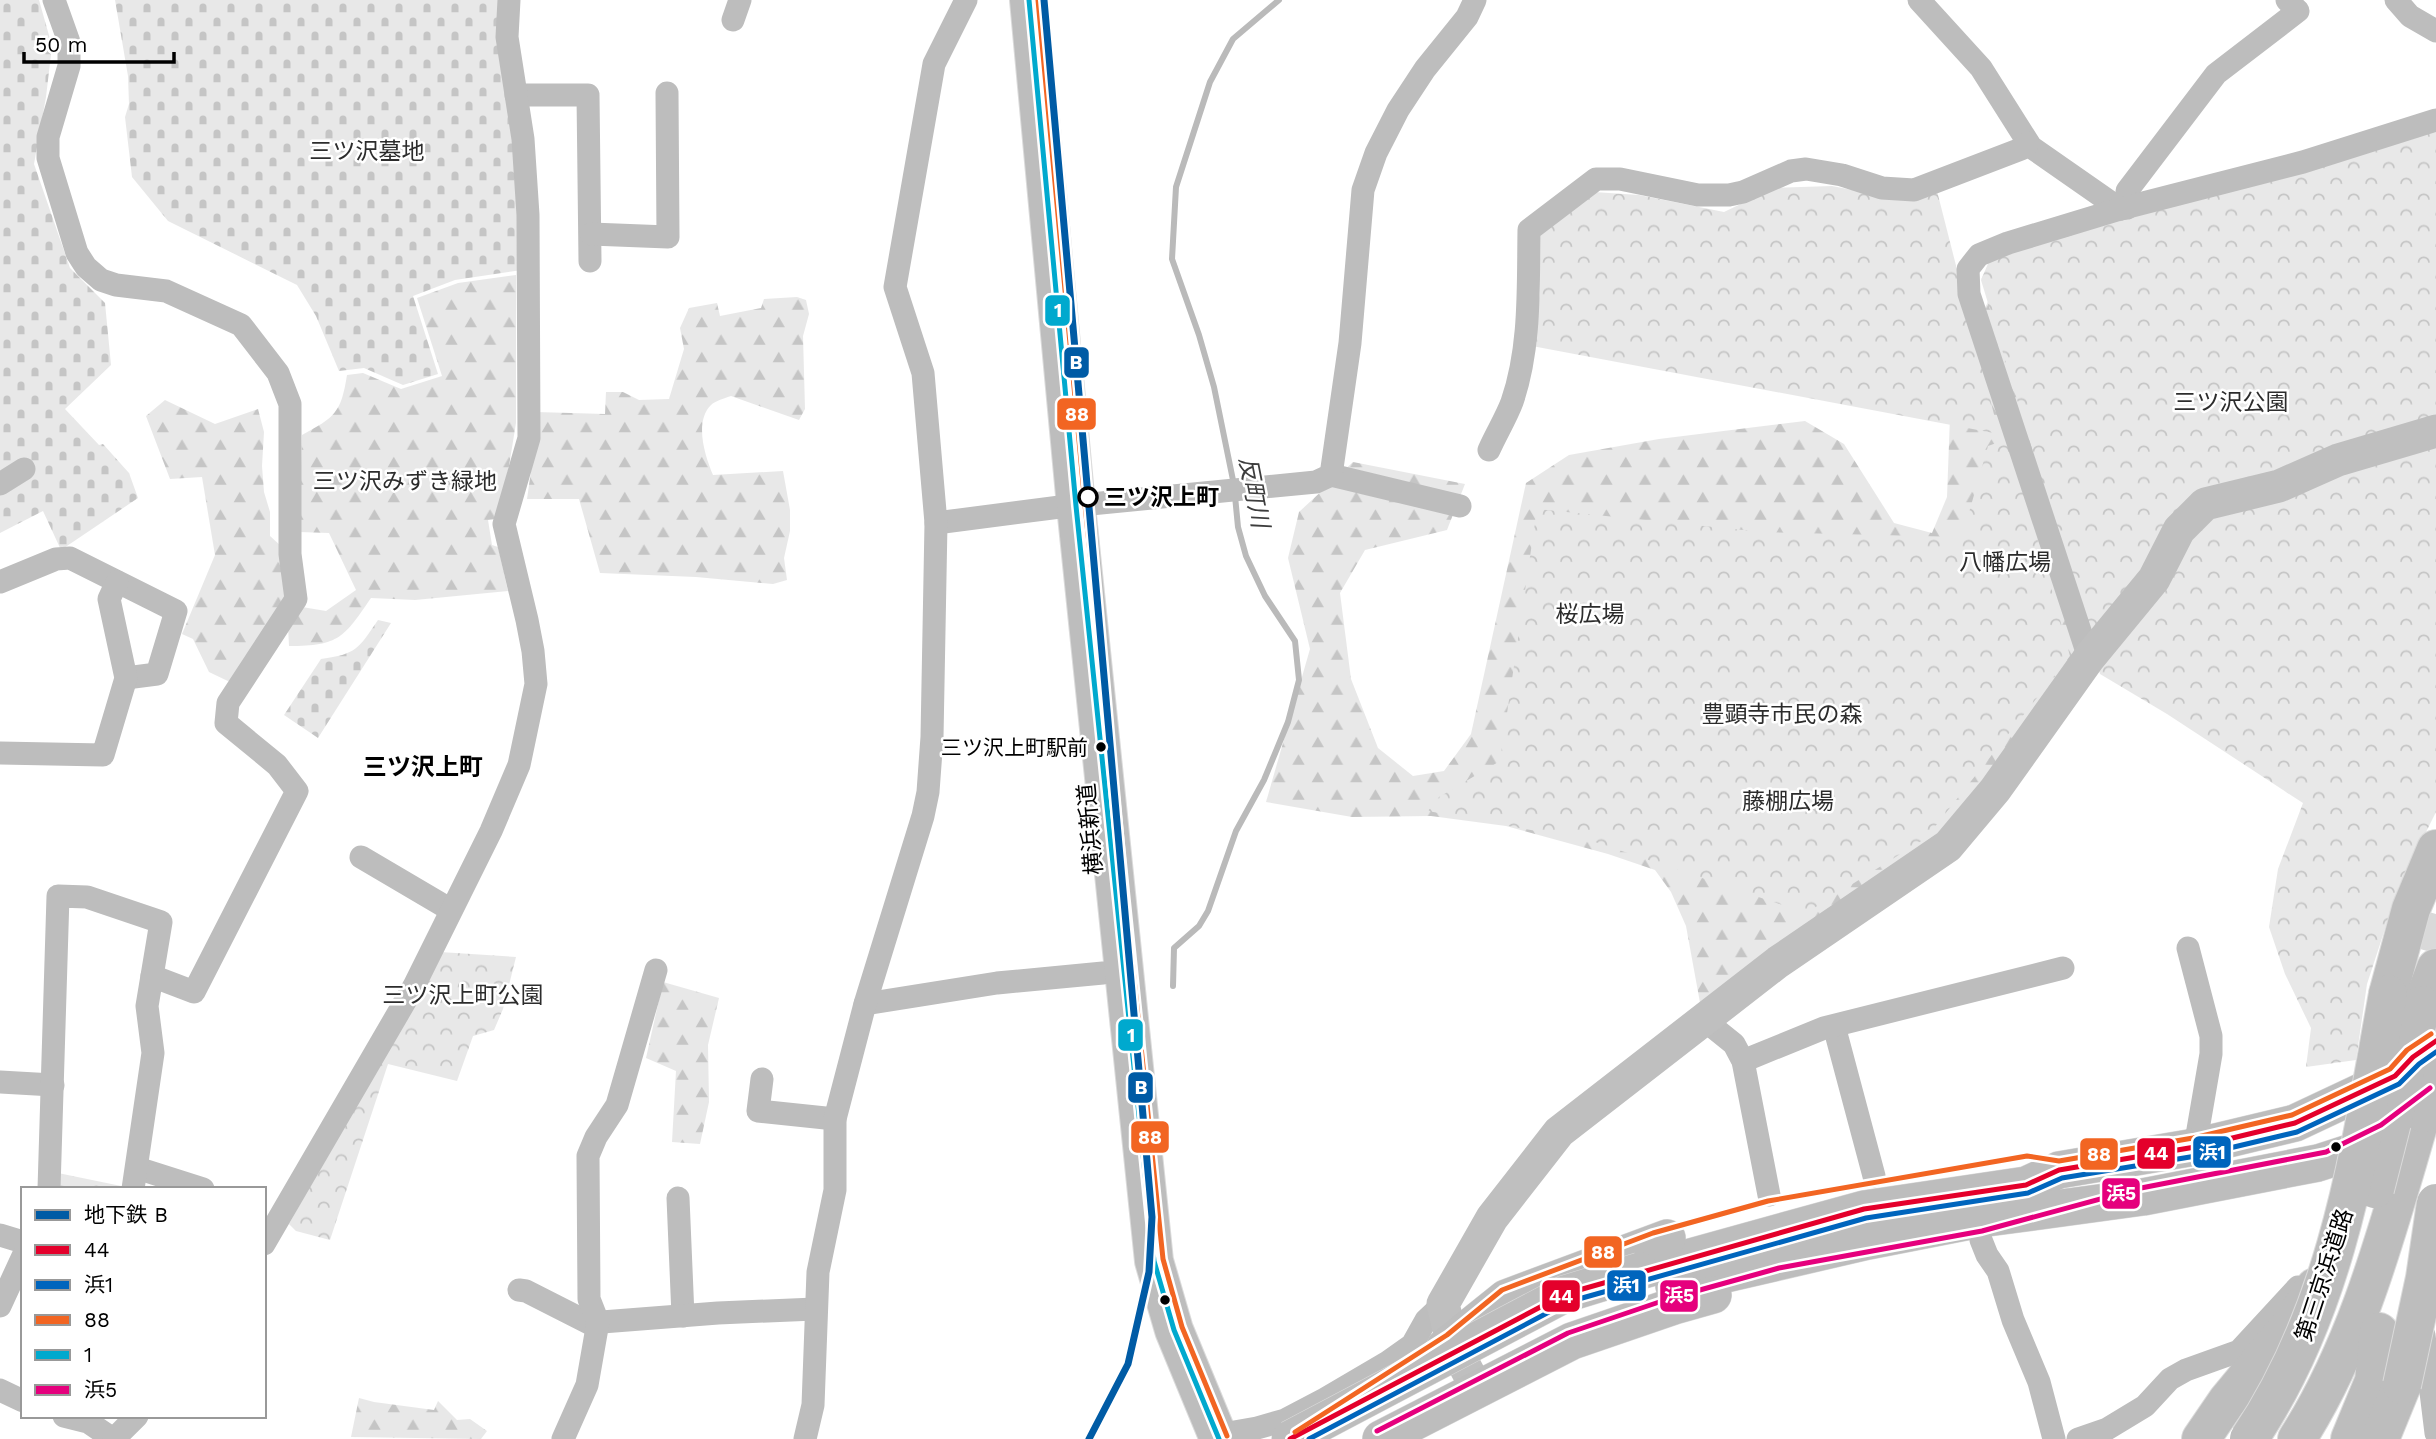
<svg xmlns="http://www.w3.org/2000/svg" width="2436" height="1439" font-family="'Work Sans','Noto Sans JP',sans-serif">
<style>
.forest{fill:url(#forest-firs)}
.cemetery{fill:url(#cemetery-stones)}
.park{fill:url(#park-crowns)}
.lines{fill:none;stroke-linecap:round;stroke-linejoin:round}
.stream{stroke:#bababa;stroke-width:6}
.highway-tunnel{stroke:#d9d9d9;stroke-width:38;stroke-dasharray:38 19;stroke-linecap:butt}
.primary-casing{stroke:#dbdbdb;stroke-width:38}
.highway-casing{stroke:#dbdbdb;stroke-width:40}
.street{stroke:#bdbdbd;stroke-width:23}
.secondary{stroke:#bfbfbf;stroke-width:33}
.primary{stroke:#bdbdbd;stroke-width:37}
.highway{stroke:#bdbdbd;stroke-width:38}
.primary-bridge-casing{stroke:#dbdbdb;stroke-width:38;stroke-linecap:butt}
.highway-bridge-casing{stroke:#dbdbdb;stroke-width:40;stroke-linecap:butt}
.primary-bridge{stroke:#bdbdbd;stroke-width:37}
.highway-bridge{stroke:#bdbdbd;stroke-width:38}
.bus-1-casing{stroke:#fff;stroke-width:10}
.bus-2-casing{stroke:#fff;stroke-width:10}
.bus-3-casing{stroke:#fff;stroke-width:10}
.bus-4-casing{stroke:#fff;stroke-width:10}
.bus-5-casing{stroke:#fff;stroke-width:10}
.bus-1{stroke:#e4002b;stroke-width:5}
.bus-2{stroke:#0065bd;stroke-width:5}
.bus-3{stroke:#f26522;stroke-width:5}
.bus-4{stroke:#00a9ce;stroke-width:5}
.bus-5{stroke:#e5007d;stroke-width:5}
.metro-1-casing{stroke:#fff;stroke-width:12}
.metro-1{stroke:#005ba5;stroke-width:7}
.stop-dot{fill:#fff;stroke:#000;stroke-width:3.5}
.bus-dot{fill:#000;stroke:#fff;stroke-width:2.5}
.labels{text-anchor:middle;stroke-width:5;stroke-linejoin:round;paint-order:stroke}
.bus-label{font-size:21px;fill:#000;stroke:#fff;text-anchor:end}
.park-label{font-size:23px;fill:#2c2c2c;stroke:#fff}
.stop-label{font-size:23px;font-weight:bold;fill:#000;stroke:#fff;text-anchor:start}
.street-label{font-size:23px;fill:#000;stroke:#fff}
.water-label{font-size:24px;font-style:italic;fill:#3d3d3d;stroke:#fff}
.neighbourhood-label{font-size:24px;font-weight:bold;fill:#000;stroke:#fff}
.line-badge{stroke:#fff;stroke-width:2.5}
.badge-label{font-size:19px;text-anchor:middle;font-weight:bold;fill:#fff}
</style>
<defs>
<pattern id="forest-firs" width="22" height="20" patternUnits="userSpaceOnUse" patternTransform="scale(1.75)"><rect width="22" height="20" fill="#e8e8e8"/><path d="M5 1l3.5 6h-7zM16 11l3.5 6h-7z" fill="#c5c5c5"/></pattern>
<pattern id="cemetery-stones" width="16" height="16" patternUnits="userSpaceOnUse" patternTransform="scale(1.75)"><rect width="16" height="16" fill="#e8e8e8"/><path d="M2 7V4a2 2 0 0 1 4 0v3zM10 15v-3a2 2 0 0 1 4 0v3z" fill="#c5c5c5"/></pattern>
<pattern id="park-crowns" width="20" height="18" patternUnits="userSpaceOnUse" patternTransform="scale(1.75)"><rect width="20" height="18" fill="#e8e8e8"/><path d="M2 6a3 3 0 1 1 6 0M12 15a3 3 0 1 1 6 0" fill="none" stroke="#c5c5c5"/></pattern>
</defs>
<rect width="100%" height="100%" fill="#fff"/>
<g class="forest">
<path d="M2436 121 2089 658 1995 790 1703 1019 1686 926 1671 892 1655 870 1608 854 1506 826 1431 816 1352 817 1266 802 1310 649 1288 558 1299 512 1353 462 1465 484 1447 530 1365 550 1340 593 1351 679 1378 748 1413 776 1444 771 1471 734 1526 483 1569 455 1659 439 1805 421 1844 444 1894 523 1932 533 1947 497 1952 363 1987 304 2008 243Z"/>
<path d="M516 275V423L509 466 496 519 488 520 492 545 498 547 508 591 415 600 371 598C344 637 340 646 289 646L288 626 302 607 326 611 356 590 329 533 299 532 302 435C335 417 341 413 347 375L363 373 401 389 442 376 417 298 458 283Z"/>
<path d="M797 297 806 300 809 314 803 336 805 409 799 420 731 396C725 398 715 401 711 405 694 422 705 456 713 475L783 471 790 510V531L784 558 787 580 773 584 696 577 600 573 579 499H527L536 436V412L605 414 606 392H623L639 400 669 399 684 349 680 328 689 308 717 303 720 316 761 308 764 299Z"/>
<path d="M165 400 215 424 258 409 264 432 262 466 264 492 270 512V536L281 546 288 600 232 683 209 672 193 639 182 634 215 555 202 477 170 479 146 416Z"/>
<path d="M663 982 719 998 708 1045 709 1102 700 1144 672 1142 676 1071 646 1058Z"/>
<path d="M359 1398 374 1402 434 1410 438 1401 457 1420 470 1419 487 1431 481 1439 351 1437Z"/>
</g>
<g class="cemetery">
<path d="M0 0H39L52 46 46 97 34 164 70 268 105 303 111 365 65 409 99 445 103 444 129 473 138 498 61 550 43 511 0 533Z"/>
<path d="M115 0H502L512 97 522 270 455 280 413 296 438 374 403 385 364 368 339 371 316 316 297 285 168 221 132 177 125 117 129 104 128 76Z"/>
<path d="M378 620 391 623 318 738 284 715 321 659C357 654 358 649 378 620Z"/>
</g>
<g class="park">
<path d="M2436 130V812L2399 886 2367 984 2356 1060 2306 1067 2311 1028 2285 974 2269 927 2278 869 2303 803 2167 714 2100 674 1981 280 1990 259Z"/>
<path d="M1832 186 1899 199 1937 191 1999 434 1532 346 1540 292V233L1594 192 1639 195 1724 212 1774 188Z"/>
<path d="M2010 438 2070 656 1926 838 1806 913 1595 842 1428 811 1439 797 1500 761 1537 509 1763 532 1962 537 1988 446Z"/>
<path d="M440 952 516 957 503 1009 494 1030 473 1036 457 1081 388 1064 330 1240 296 1231 289 1224Z"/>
<path d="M58 1173 126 1187 125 1189H57Z"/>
</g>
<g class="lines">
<g class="stream">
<path d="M1234 485 1214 387 1199 335 1172 259 1176 187 1210 82 1233 39 1279 0"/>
<path d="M1173 986 1174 948 1199 926 1208 911 1236 831 1264 780 1288 722 1299 680 1295 641 1265 596 1246 556 1238 527 1235 496"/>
</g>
<path class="highway-tunnel" d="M2409 1005 2436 909"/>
<g class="primary-casing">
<g id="primary">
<path d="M1640 1271 1864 1209 2026 1185 2059 1170 2195 1147 2295 1123 2395 1076 2413 1057 2436 1041"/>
<path d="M1674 1286 1868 1241 1980 1219 2143 1197 2318 1163 2355 1151 2382 1135"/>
<path d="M1445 1347 1506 1298 1667 1238"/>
<path d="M1381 1439 1572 1341 1674 1306 1713 1295"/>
</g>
</g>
<g class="highway-casing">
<g id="highway">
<path d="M1029 0 1076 506 1154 1261 1174 1330 1219 1439"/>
<path d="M2388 994 2411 909 2436 849"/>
<path d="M2422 1005 2436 968"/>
<path d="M2201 1439 2227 1401 2290 1325 2315 1287"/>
<path d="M2297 1439C2360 1341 2389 1223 2422 1113"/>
<path d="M2350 1439 2374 1381 2379 1332"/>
<path d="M2380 1439 2402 1385"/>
</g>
</g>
<g class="street">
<path d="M54 0 69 42V66L48 137V158L77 253 86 267 101 280 116 285 166 291 241 325 278 373 290 404V554L296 599 228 703 226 723 277 765 297 791 194 992 152 976"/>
<path d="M1919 0 1981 68 2031 147 2120 209"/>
<path d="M2396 0 2410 16 2436 31"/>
<path d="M733 20 740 0"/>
<path d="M516 95H588L590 261"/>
<path d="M2127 208V191L2216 74 2298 11 2287 0"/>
<path d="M591 234 668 237 667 93"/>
<path d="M1489 450C1496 434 1506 418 1512 402 1531 347 1528 286 1529 230L1596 179H1620L1698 195H1729L1743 192 1791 171 1806 169 1842 175 1882 188 1914 190 2021 149 2028 143"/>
<path d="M1331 475 1460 506"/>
<path d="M0 484 24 469"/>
<path d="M936 523 1060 507 1316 482 1331 475 1350 343 1363 190 1376 153 1398 110 1425 69 1467 17 1475 0"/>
<path d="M0 582 56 559 70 558 176 611 157 674 126 678"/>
<path d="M2089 658 1969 294 1968 269 1979 255 2008 243 2120 209 2303 162 2436 120"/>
<path d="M0 753 103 755 126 678 109 599 117 582"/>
<path d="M361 857 451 910"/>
<path d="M2188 948 2211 1036V1054L2195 1147"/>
<path d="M865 1004 997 983 1103 973"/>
<path d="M1703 1019 1734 1044 1743 1061 1769 1195"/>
<path d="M1834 1026 1874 1176"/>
<path d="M1743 1061 1824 1028 2063 968"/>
<path d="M762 1079 758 1111 835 1119"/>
<path d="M0 1082 53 1085"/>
<path d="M137 1168 203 1189"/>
<path d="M49 1189 58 896 87 897 161 922 147 1006 153 1053 133 1189"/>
<path d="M678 1198 683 1316"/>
<path d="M0 1235 23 1242"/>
<path d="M1981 1240 1987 1255 1998 1271 2013 1320 2039 1382 2054 1439"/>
<path d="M264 1244 414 986 491 831 519 765 536 684 533 651 527 620 504 524 529 438 528 215 523 139 507 37 509 0"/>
<path d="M519 1290 526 1291 589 1323 718 1313 815 1309"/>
<path d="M0 1306 23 1256"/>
<path d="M2424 1335 2436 1433"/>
<path d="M0 1390 23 1401"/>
<path d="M64 1416 88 1422 113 1439"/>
<path d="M1217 1435 1257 1428 1285 1420 1325 1399 1388 1362 1412 1345 1426 1320 1443 1304"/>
<path d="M114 1439 137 1416"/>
<path d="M563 1439 587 1385 598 1322 589 1299 588 1156 596 1137 617 1105 656 970"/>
<path d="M805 1439 813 1405 818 1272 835 1190V1119L865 1004 923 816 928 792 932 737 936 523 923 373 895 287 934 64 966 0"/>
<path d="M2078 1439 2107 1429 2145 1406 2170 1379 2186 1370 2239 1351 2298 1287"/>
</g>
<path class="secondary" d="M1477 1389 1452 1342 1443 1304 1492 1218 1559 1132 1778 962 1948 846 1995 790 2089 658 2154 579 2179 530 2205 504 2279 486 2338 460 2436 431"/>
<use href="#primary" class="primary"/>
<use href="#highway" class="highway"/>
<g class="primary-bridge-casing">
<path id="primary-bridge" d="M1290 1439 1565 1294 1640 1271"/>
</g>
<g class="highway-bridge-casing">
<g id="highway-bridge">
<path d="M2422 1113 2436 1068"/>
<path d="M2375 1189 2422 1005"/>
<path d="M2402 1385 2425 1278 2436 1203"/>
<path d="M2249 1439C2339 1306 2360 1148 2388 994"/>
</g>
</g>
<use href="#primary-bridge" class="primary-bridge"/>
<use href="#highway-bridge" class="highway-bridge"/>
<g class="bus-1-casing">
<path id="bus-1" d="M1290 1439 1565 1294 1864 1209 2026 1185 2059 1170 2195 1147 2295 1123 2395 1076 2413 1057 2436 1041"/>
</g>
<g class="bus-2-casing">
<path id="bus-2" d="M1309 1439 1568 1302 1866 1218 2028 1193 2062 1178 2196 1156 2297 1132 2399 1084 2419 1064 2436 1052"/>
</g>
<g class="bus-3-casing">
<g id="bus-3">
<path d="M1038 0 1085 505 1163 1259 1182 1327 1227 1436"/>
<path d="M1295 1432 1447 1335 1502 1290 1653 1233 1768 1201 2027 1156 2059 1161 2193 1138 2292 1115 2390 1069 2407 1050 2431 1034"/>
</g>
</g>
<g class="bus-4-casing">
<path id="bus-4" d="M1029 0 1076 506 1154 1261 1174 1330 1219 1439"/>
</g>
<g class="bus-5-casing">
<path id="bus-5" d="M1377 1431 1568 1333 1671 1298 1779 1268 1982 1231 2141 1188 2326 1152 2381 1125 2430 1088"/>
</g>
<use href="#bus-1" class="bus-1"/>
<use href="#bus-2" class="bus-2"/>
<use href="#bus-3" class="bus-3"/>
<use href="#bus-4" class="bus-4"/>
<use href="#bus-5" class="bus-5"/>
<g class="metro-1-casing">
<path id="metro-1" d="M1044 0 1152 1217 1149 1272 1128 1364 1089 1439"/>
</g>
<use href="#metro-1" class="metro-1"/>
</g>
<circle class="stop-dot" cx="1088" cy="497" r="9"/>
<g class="bus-dot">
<circle cx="1101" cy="747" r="6"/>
<circle cx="2336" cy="1147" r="6"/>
<circle cx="1165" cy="1300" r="6"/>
</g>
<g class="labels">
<g class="bus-label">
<text x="1088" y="755">三ツ沢上町駅前</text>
</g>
<g class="park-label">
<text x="367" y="159">三ツ沢墓地</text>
<text x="2231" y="410">三ツ沢公園</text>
<text x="405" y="489">三ツ沢みずき緑地</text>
<text x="2005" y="570">八幡広場</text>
<text x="1590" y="622">桜広場</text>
<text x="1782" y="722">豊顕寺市民の森</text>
<text x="1788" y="809">藤棚広場</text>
<text x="463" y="1003">三ツ沢上町公園</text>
</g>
<g class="stop-label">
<text x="1104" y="505">三ツ沢上町</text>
</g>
<g class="street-label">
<text transform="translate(1090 829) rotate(-95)" y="8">横浜新道</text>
<text transform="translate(2324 1275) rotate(-72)" y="8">第三京浜道路</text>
</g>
<g class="water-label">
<text transform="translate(1254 492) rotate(79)" y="8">反町川</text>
</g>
<g class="neighbourhood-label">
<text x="423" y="775">三ツ沢上町</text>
</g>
</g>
<g class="line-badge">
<rect x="1044" y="294" width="27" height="33" rx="7" fill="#00a9ce"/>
<rect x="1063" y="346" width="27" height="33" rx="7" fill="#005ba5"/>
<rect x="1056" y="397" width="41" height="34" rx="7" fill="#f26522"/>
<rect x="1117" y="1018" width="27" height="34" rx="7" fill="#00a9ce"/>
<rect x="1127" y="1071" width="27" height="33" rx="7" fill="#005ba5"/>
<rect x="1130" y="1120" width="40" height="34" rx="7" fill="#f26522"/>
<rect x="2192" y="1135" width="40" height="34" rx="7" fill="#0065bd"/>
<rect x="2136" y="1137" width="40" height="33" rx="7" fill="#e4002b"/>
<rect x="2079" y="1137" width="40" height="34" rx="7" fill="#f26522"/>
<rect x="2101" y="1177" width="40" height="33" rx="7" fill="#e5007d"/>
<rect x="1583" y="1235" width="40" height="34" rx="7" fill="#f26522"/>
<rect x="1606" y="1269" width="41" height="33" rx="7" fill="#0065bd"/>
<rect x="1659" y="1279" width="40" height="34" rx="7" fill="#e5007d"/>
<rect x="1541" y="1279" width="40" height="34" rx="7" fill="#e4002b"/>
</g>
<g class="badge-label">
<text x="1058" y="317">1</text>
<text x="1076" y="369">B</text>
<text x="1077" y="421">88</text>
<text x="1131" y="1042">1</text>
<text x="1141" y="1094">B</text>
<text x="1150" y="1144">88</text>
<text x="2212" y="1159">浜1</text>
<text x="2156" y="1160">44</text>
<text x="2099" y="1161">88</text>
<text x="2121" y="1200">浜5</text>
<text x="1603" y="1259">88</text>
<text x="1626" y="1292">浜1</text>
<text x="1679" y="1302">浜5</text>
<text x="1561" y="1303">44</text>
</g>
<rect x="21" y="1187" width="245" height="231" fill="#ffffff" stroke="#999999" stroke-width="2"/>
<rect x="35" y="1210" width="35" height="10" fill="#005ba5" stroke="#999999" stroke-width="2"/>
<text x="84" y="1222" font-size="21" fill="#000000">地下鉄 B</text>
<rect x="35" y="1245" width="35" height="10" fill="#e4002b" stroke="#999999" stroke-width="2"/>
<text x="84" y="1257" font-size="21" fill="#000000">44</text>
<rect x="35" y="1280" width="35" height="10" fill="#0065bd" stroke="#999999" stroke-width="2"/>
<text x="84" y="1292" font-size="21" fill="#000000">浜1</text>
<rect x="35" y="1315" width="35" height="10" fill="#f26522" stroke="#999999" stroke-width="2"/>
<text x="84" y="1327" font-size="21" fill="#000000">88</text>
<rect x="35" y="1350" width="35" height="10" fill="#00a9ce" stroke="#999999" stroke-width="2"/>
<text x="84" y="1362" font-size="21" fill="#000000">1</text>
<rect x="35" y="1385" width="35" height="10" fill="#e5007d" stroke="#999999" stroke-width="2"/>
<text x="84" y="1397" font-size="21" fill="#000000">浜5</text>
<path d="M24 52v10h150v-10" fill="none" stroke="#000000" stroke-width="3.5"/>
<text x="35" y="52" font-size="21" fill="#000000" stroke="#ffffff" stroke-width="5" paint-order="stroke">50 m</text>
</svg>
